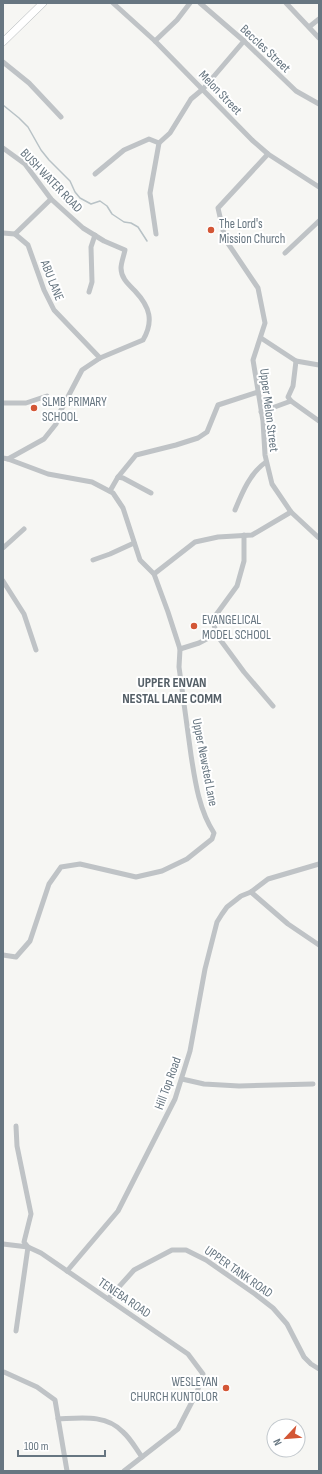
<svg xmlns="http://www.w3.org/2000/svg" width="322" height="1474" font-family="'Sofia Sans Condensed',sans-serif">
<style>
.lines{fill:none;stroke-linecap:round;stroke-linejoin:round}
.stream{stroke:#b8c2c6;stroke-width:1.5}
.secondary-casing{stroke:#b2b7ba;stroke-width:8}
.street{stroke:#bfc3c6;stroke-width:5}
.secondary{stroke:#fff;stroke-width:7}
.poi-dot{fill:#d35635;stroke:#fff;stroke-width:1.5}
.labels{text-anchor:middle;stroke-width:4;stroke-linejoin:round;paint-order:stroke}
.street-label{font-size:13px;fill:#677681;stroke:#fff}
.poi-label{font-size:13px;fill:#677681;stroke:#fff;text-anchor:start}
.neighbourhood-label{font-size:14px;font-weight:bold;fill:#545f67;stroke:#fff}
</style>
<rect width="100%" height="100%" fill="#f6f6f3"/>
<g class="lines">
<path class="stream" d="M3 105 19 118 28 127 41 150 49 160 70 181 75 192 80 198 91 204 100 201 107 206 112 214 124 222 131 223 138 227 147 241"/>
<g class="secondary-casing">
<path id="secondary" d="M3 42 43 3"/>
</g>
<g class="street">
<path d="M113 3 155 41 252 140 268 154 319 187"/>
<path d="M200 3 244 41 296 91 319 104"/>
<path d="M286 3 319 38"/>
<path d="M309 27 319 19"/>
<path d="M155 41 177 20 190 3"/>
<path d="M3 62 29 83 61 117"/>
<path d="M3 148 25 164 51 199 83 228 104 241 125 250C124 255 121 263 121 268 121 278 128 284 135 291 150 307 154 321 143 340L100 358 82 370 60 412 56 424 44 439 8 459"/>
<path d="M268 154 218 208 225 239 258 288 265 323 253 360 263 421 265 455 272 484 291 512 319 538"/>
<path d="M95 174 124 150 149 139 159 143"/>
<path d="M3 233 15 234 28 245 44 290 54 310 100 358"/>
<path d="M15 234 51 199"/>
<path d="M156 234 150 193 159 143 170 133 191 99 203 89 244 41"/>
<path d="M285 253 319 221"/>
<path d="M89 292 92 282 91 247 95 235"/>
<path d="M261 338 296 361 319 365"/>
<path d="M291 401 288 397 293 386 296 361"/>
<path d="M3 403H26L47 396"/>
<path d="M261 412 291 401 319 421"/>
<path d="M3 458 8 459 48 474 92 482 113 493 123 508 140 560 154 574 168 612 180 649 179 667C183 696 187 725 191 755 195 781 199 810 214 833L212 839 187 859 162 871 136 877 80 864 61 867 49 884 30 941 16 957 3 955"/>
<path d="M118 477 136 455 176 445 198 438 207 432 218 405 258 392"/>
<path d="M110 491 118 477 123 478 151 493"/>
<path d="M235 510C242 493 250 473 266 462"/>
<path d="M244 535V561L237 586 213 619 216 634 244 672 273 706"/>
<path d="M3 548 24 529"/>
<path d="M93 560 110 554 134 543"/>
<path d="M154 574 195 542 218 537 252 535 291 512"/>
<path d="M3 581 24 614 36 650"/>
<path d="M180 649 199 643 216 634"/>
<path d="M251 892 288 924 319 945"/>
<path d="M182 1079 204 1084 239 1086 313 1084"/>
<path d="M3 1244 28 1247 41 1253 188 1354 203 1374 197 1392 178 1429 124 1471"/>
<path d="M67 1271 118 1211 175 1099 190 1051 205 969 217 922 222 914 227 907 241 896 251 892 268 879 319 864"/>
<path d="M108 1299 134 1270 172 1250H186L206 1260 255 1294 273 1308 287 1324 304 1357 311 1364 319 1369"/>
<path d="M16 1331 28 1247 24 1242 31 1214 17 1146 16 1126"/>
<path d="M4 1372 37 1387 55 1400 67 1471"/>
<path d="M58 1419C81 1418 106 1414 123 1432 131 1439 136 1449 142 1457"/>
</g>
<use href="#secondary" class="secondary"/>
</g>
<g class="poi-dot">
<circle cx="211" cy="230" r="4"/>
<circle cx="34" cy="408" r="4"/>
<circle cx="194" cy="626" r="4"/>
<circle cx="226" cy="1388" r="4"/>
</g>
<g class="labels">
<g class="street-label">
<text transform="translate(266 48) rotate(43)" y="5">Beccles Street</text>
<text transform="translate(221 92) rotate(46)" y="5">Melon Street</text>
<text transform="translate(52 180) rotate(46)" y="5">BUSH WATER ROAD</text>
<text transform="translate(53 280) rotate(68)" y="5">ABU LANE</text>
<text transform="translate(270 410) rotate(83)" y="5">Upper Melon Street</text>
<text transform="translate(206 762) rotate(79)" y="5">Upper Newsted Lane</text>
<text transform="translate(167 1083) rotate(-70)" y="5">Hill Top Road</text>
<text transform="translate(239 1271) rotate(35)" y="5">UPPER TANK ROAD</text>
<text transform="translate(125 1297) rotate(34)" y="5">TENEBA ROAD</text>
</g>
<g class="poi-label">
<text x="219" y="228">The Lord's<tspan x="219" dy="15">Mission Church</tspan></text>
<text x="42" y="406">SLMB PRIMARY<tspan x="42" dy="15">SCHOOL</tspan></text>
<text x="202" y="624">EVANGELICAL<tspan x="202" dy="15">MODEL SCHOOL</tspan></text>
<text x="218" y="1386" text-anchor="end">WESLEYAN<tspan x="218" dy="15">CHURCH KUNTOLOR</tspan></text>
</g>
<g class="neighbourhood-label">
<text x="172" y="687">UPPER ENVAN<tspan x="172" dy="16">NESTAL LANE COMM</tspan></text>
</g>
</g>
<rect width="322" height="1474" fill="none" stroke="#677681" stroke-width="8"/>
<g transform="translate(286 1438) rotate(244)"><circle r="19" fill="#ffffff" stroke="#c2c8cd"/>
<path d="M0-3L7 15L0 10L-7 15Z" fill="#d35635"/>
<text y="-6" font-size="11" font-weight="bold" text-anchor="middle" fill="#677681">N</text>
</g>
<path d="M18 1450v6h87v-6" fill="none" stroke="#677681" stroke-width="2"/>
<text x="24" y="1450" font-size="12" fill="#677681" stroke="#ffffff" stroke-width="3" paint-order="stroke">100 m</text>
</svg>
